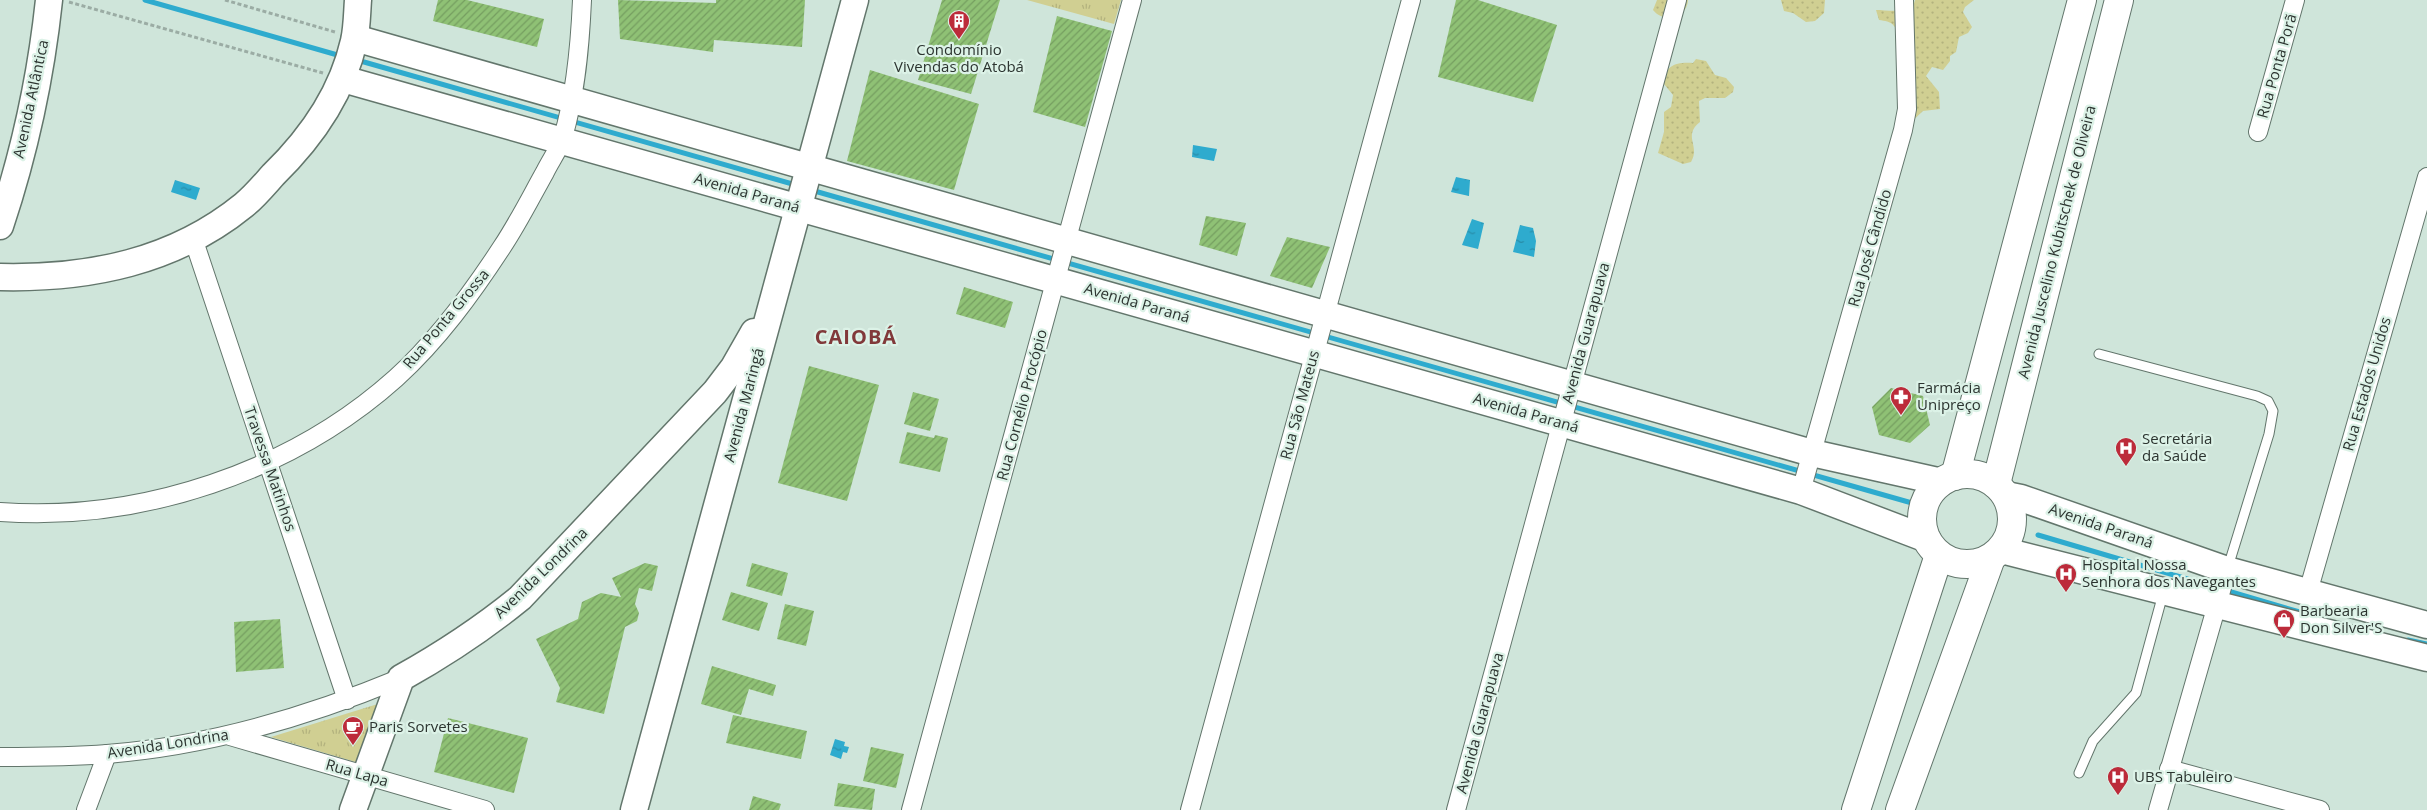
<svg xmlns="http://www.w3.org/2000/svg" width="2427" height="810" font-family="'Open Sans',sans-serif">
<style>
.grass{fill:url(#grass-dots)}
.park{fill:url(#park-tufts)}
.water{fill:url(#water-ripples)}
.lines{fill:none;stroke-linecap:round;stroke-linejoin:round}
.stream{stroke:#2eabce;stroke-width:5}
.building{fill:url(#building-hatch)}
.lane-casing{stroke:#63766c;stroke-width:11}
.street-casing{stroke:#63766c;stroke-width:20}
.secondary-casing{stroke:#63766c;stroke-width:29}
.primary-casing{stroke:#63766c;stroke-width:30}
.path{stroke:#9baca4;stroke-width:3;stroke-dasharray:4 2.5;stroke-linecap:butt}
.lane{stroke:#fff;stroke-width:9}
.street{stroke:#fff;stroke-width:18}
.secondary{stroke:#fff;stroke-width:26}
.primary{stroke:#fff;stroke-width:28}
.labels{text-anchor:middle;stroke-width:4.5;stroke-linejoin:round;paint-order:stroke}
.poi-label{font-size:15px;fill:#2c3430;stroke:#dcf2e7;text-anchor:start}
.street-label{font-size:15px;fill:#2c3430;stroke:#dcf2e7}
.district-label{font-size:20px;font-weight:bold;letter-spacing:1px;fill:#81393a;stroke:#dcf2e7}
</style>
<defs>
<pattern id="grass-dots" width="8" height="8" patternUnits="userSpaceOnUse" patternTransform="scale(1.25)"><rect width="8" height="8" fill="#d0cf92"/><path d="M2 2h.1M6 6h.1" fill="none" stroke="#b3b27e" stroke-width="1.8" stroke-linecap="round"/></pattern>
<pattern id="park-tufts" width="24" height="20" patternUnits="userSpaceOnUse" patternTransform="scale(1.25)"><rect width="24" height="20" fill="#d0cf92"/><path d="M3 7l-1-3M5 7V3M7 7l1-3M15 17l-1-3M17 17v-4M19 17l1-3" fill="none" stroke="#b3b27e"/></pattern>
<pattern id="water-ripples" width="26" height="14" patternUnits="userSpaceOnUse" patternTransform="scale(1.25)"><rect width="26" height="14" fill="#2eabce"/><path d="M2 4q2-2 4 0t4 0M15 11q2-2 4 0t4 0" fill="none" stroke="#278ca8"/></pattern>
<pattern id="building-hatch" width="6" height="6" patternUnits="userSpaceOnUse" patternTransform="scale(1.25)"><rect width="6" height="6" fill="#8fc175"/><path d="M-1 1l2-2M0 6l6-6M5 7l2-2" fill="none" stroke="#759e60"/></pattern>
</defs>
<rect width="100%" height="100%" fill="#cfe5da"/>
<g class="grass">
<path d="M1657 0H1688C1687 18 1664 24 1653 10Z"/>
<path d="M1781 0H1825L1824 13 1815 21 1806 22 1793 13 1784 11Z"/>
<path d="M1915 0H1974L1965 7 1963 12 1972 27 1968 33 1959 37 1956 52 1950 56V61L1943 70 1932 67 1926 76 1939 92 1940 109 1923 111 1908 125C1906 108 1903 36 1894 26 1890 21 1885 21 1879 20L1876 10C1888 10 1913 15 1915 0Z"/>
<path d="M1696 59 1706 61 1715 75 1726 78 1734 87 1733 92 1725 98H1705L1699 101 1700 122C1682 136 1701 146 1691 162L1683 164 1658 153 1664 132V112L1671 107 1673 95 1664 84C1665 65 1675 62 1693 63Z"/>
</g>
<g class="park">
<path d="M1027 0H1121L1114 24Z"/>
<path d="M381 703 359 763 271 737Z"/>
</g>
<g class="water">
<path d="M1193 145 1217 149 1214 161 1192 157Z"/>
<path d="M1456 177 1470 180 1469 196 1451 192Z"/>
<path d="M175 180 200 188 196 200 171 192Z"/>
<path d="M1472 219 1484 223 1478 249 1462 245Z"/>
<path d="M1520 225 1533 228 1536 241 1534 257 1513 252Z"/>
<path d="M835 739 845 742 844 746 849 747 847 753 843 752 841 759 830 755Z"/>
</g>
<g class="lines">
<g class="stream">
<path d="M145 0 341 56"/>
<path d="M357 60 796 185"/>
<path d="M811 190 1919 505"/>
<path d="M2038 535 2303 613"/>
<path d="M2408 640 2427 644"/>
</g>
</g>
<g class="building">
<path d="M438 0H467L544 19 537 47 433 21Z"/>
<path d="M618 0 716 3V0H805L802 47 714 40 713 52 620 39Z"/>
<path d="M942 0H1000L971 94 918 80Z"/>
<path d="M1456 0H1478L1557 25 1533 102 1438 77Z"/>
<path d="M1057 16 1112 31 1085 127 1033 112Z"/>
<path d="M870 70 979 104 954 190 847 161Z"/>
<path d="M1206 216 1246 223 1237 256 1199 245Z"/>
<path d="M1287 237 1330 247 1312 288 1270 276Z"/>
<path d="M964 287 1013 302 1005 328 956 314Z"/>
<path d="M809 366 879 385 847 501 778 483Z"/>
<path d="M1891 388 1923 396 1930 425 1910 443 1879 435 1872 407Z"/>
<path d="M913 392 939 399 930 431 904 424Z"/>
<path d="M907 432 934 438 935 435 948 438 940 472 899 463Z"/>
<path d="M645 563 658 566 652 591 639 588 635 604 639 613 637 621 625 627 604 714 556 702 560 688 536 639 578 619 582 602 601 593 621 597 612 578Z"/>
<path d="M752 563 788 573 782 596 746 586Z"/>
<path d="M731 592 768 603 759 631 722 620Z"/>
<path d="M785 604 814 611 806 646 777 639Z"/>
<path d="M280 619 284 668 236 672 234 622Z"/>
<path d="M712 666 776 685 773 696 749 689 741 715 701 704Z"/>
<path d="M733 715 807 731 801 759 726 743Z"/>
<path d="M448 718 528 738 514 793 434 772Z"/>
<path d="M871 747 904 754 896 788 863 781Z"/>
<path d="M838 783 875 789 872 810 834 806Z"/>
<path d="M753 796 781 804 779 810H749Z"/>
</g>
<g class="lines">
<g class="lane-casing">
<g id="lane">
<path d="M2099 354 2257 396 2268 401 2273 411 2269 434 2228 567"/>
<path d="M2079 773 2093 741 2136 693 2163 594"/>
</g>
</g>
<g class="street-casing">
<g id="street">
<path d="M2258 132 2295 0"/>
<path d="M193 238 347 700"/>
<path d="M1801 491 1903 130 1907 109 1904 0"/>
<path d="M0 512C141 522 291 472 396 378 438 340 472 293 502 247 518 223 531 197 545 172 551 160 559 149 563 137 576 93 580 46 582 0"/>
<path d="M2308 592 2427 177"/>
<path d="M230 736 485 810"/>
<path d="M0 757C36 757 71 757 107 754 209 746 307 717 401 678"/>
<path d="M2169 769 2320 810"/>
<path d="M86 810 107 754"/>
<path d="M911 810 1132 0"/>
<path d="M1190 810 1411 0"/>
<path d="M1456 810 1677 0"/>
<path d="M2158 810 2227 570"/>
</g>
</g>
<g class="secondary-casing">
<g id="secondary">
<path d="M355 38 1812 453 1942 482"/>
<path d="M343 79 1801 491 1927 539"/>
<path d="M0 226C24 154 41 76 49 0"/>
<path d="M0 277C89 279 174 262 244 205 255 196 264 185 273 175 311 138 342 94 354 41 357 28 357 13 358 0"/>
<path d="M2006 495 2021 498 2227 570 2427 625"/>
<path d="M2001 550 2427 658"/>
<path d="M353 810 401 678C444 654 482 629 520 598L715 392 734 367 754 332"/>
<path d="M634 810 855 0"/>
</g>
</g>
<g class="primary-casing">
<g id="primary">
<circle cx="1967" cy="519" r="45"/>
<path d="M1955 476 2082 0"/>
<path d="M1996 484 2119 0"/>
<path d="M1856 810 1939 555"/>
<path d="M1900 810 1991 558"/>
</g>
</g>
<g class="path">
<path d="M225 0 335 32"/>
<path d="M69 2 323 73"/>
</g>
<use href="#lane" class="lane"/>
<use href="#street" class="street"/>
<use href="#secondary" class="secondary"/>
<use href="#primary" class="primary"/>
</g>
<defs>
<g id="building-pin" transform="scale(1.125)"><path d="M0 17L-7.5 6A9.5 9.5 0 1 1 7.5 6Z" fill="#bc2b3a" stroke="#dcf2e7"/><path d="M-4-6H4V6H1V3H-1V6H-4ZM-2.5-4.3h1.7v1.8h-1.7ZM.8-4.3h1.7v1.8H.8ZM-2.5-1h1.7V.8h-1.7ZM.8-1h1.7V.8H.8Z" fill="#fff"/></g>
<g id="pharmacy-pin" transform="scale(1.125)"><path d="M0 17L-7.5 6A9.5 9.5 0 1 1 7.5 6Z" fill="#bc2b3a" stroke="#dcf2e7"/><path d="M-2-6h4v4h4v4h-4v4h-4v-4h-4v-4h4Z" fill="#fff"/></g>
<g id="hospital-pin" transform="scale(1.125)"><path d="M0 17L-7.5 6A9.5 9.5 0 1 1 7.5 6Z" fill="#bc2b3a" stroke="#dcf2e7"/><path d="M-5-5h3v3.5h4V-5h3V5h-3V1.5h-4V5h-3Z" fill="#fff"/></g>
<g id="shop-pin" transform="scale(1.125)"><path d="M0 17L-7.5 6A9.5 9.5 0 1 1 7.5 6Z" fill="#bc2b3a" stroke="#dcf2e7"/><path d="M-5-2.5h2.3a2.7 3.5 0 0 1 5.4 0H5L5.5 6h-11ZM-1.5-2.5h3a1.5 2.3 0 0 0-3 0Z" fill="#fff"/></g>
<g id="cafe-pin" transform="scale(1.125)"><path d="M0 17L-7.5 6A9.5 9.5 0 1 1 7.5 6Z" fill="#bc2b3a" stroke="#dcf2e7"/><path d="M-5.5-4.5H6V0H3Q3 3.5 0 3.5H-2.5Q-5.5 3.5-5.5 0ZM3-3.2v2h1.7v-2ZM-6 4.5H4V6H-6Z" fill="#fff"/></g>
</defs>
<g fill-rule="evenodd">
<use href="#building-pin" x="959" y="21"/>
<use href="#pharmacy-pin" x="1901" y="397"/>
<use href="#hospital-pin" x="2126" y="448"/>
<use href="#hospital-pin" x="2066" y="574"/>
<use href="#shop-pin" x="2284" y="620"/>
<use href="#cafe-pin" x="353" y="727"/>
<use href="#hospital-pin" x="2118" y="777"/>
</g>
<g class="labels">
<g class="poi-label">
<text x="959" y="55" text-anchor="middle">Condomínio<tspan x="959" dy="17">Vivendas do Atobá</tspan></text>
<text x="1917" y="393">Farmácia<tspan x="1917" dy="17">Unipreço</tspan></text>
<text x="2142" y="444">Secretária<tspan x="2142" dy="17">da Saúde</tspan></text>
<text x="2082" y="570">Hospital Nossa<tspan x="2082" dy="17">Senhora dos Navegantes</tspan></text>
<text x="2300" y="616">Barbearia<tspan x="2300" dy="17">Don Silver'S</tspan></text>
<text x="369" y="732">Paris Sorvetes</text>
<text x="2134" y="782">UBS Tabuleiro</text>
</g>
<g class="street-label">
<text transform="translate(2277 66) rotate(-74)" y="5">Rua Ponta Porã</text>
<text transform="translate(31 99) rotate(-78)" y="5">Avenida Atlântica</text>
<text transform="translate(747 193) rotate(16)" y="5">Avenida Paraná</text>
<text transform="translate(2057 242) rotate(-76)" y="5">Avenida Juscelino Kubitschek de Oliveira</text>
<text transform="translate(1870 248) rotate(-74)" y="5">Rua José Cândido</text>
<text transform="translate(1137 303) rotate(16)" y="5">Avenida Paraná</text>
<text transform="translate(446 319) rotate(-50)" y="5">Rua Ponta Grossa</text>
<text transform="translate(1586 333) rotate(-75)" y="5">Avenida Guarapuava</text>
<text transform="translate(2367 384) rotate(-74)" y="5">Rua Estados Unidos</text>
<text transform="translate(744 405) rotate(-75)" y="5">Avenida Maringá</text>
<text transform="translate(1022 405) rotate(-75)" y="5">Rua Cornélio Procópio</text>
<text transform="translate(1300 405) rotate(-75)" y="5">Rua São Mateus</text>
<text transform="translate(1526 413) rotate(16)" y="5">Avenida Paraná</text>
<text transform="translate(270 469) rotate(71)" y="5">Travessa Matinhos</text>
<text transform="translate(2101 526) rotate(19)" y="5">Avenida Paraná</text>
<text transform="translate(541 573) rotate(-44)" y="5">Avenida Londrina</text>
<text transform="translate(1480 723) rotate(-75)" y="5">Avenida Guarapuava</text>
<text transform="translate(168 744) rotate(-9)" y="5">Avenida Londrina</text>
<text transform="translate(357 773) rotate(16)" y="5">Rua Lapa</text>
</g>
<g class="district-label">
<text x="856" y="344">CAIOBÁ</text>
</g>
</g>
</svg>
